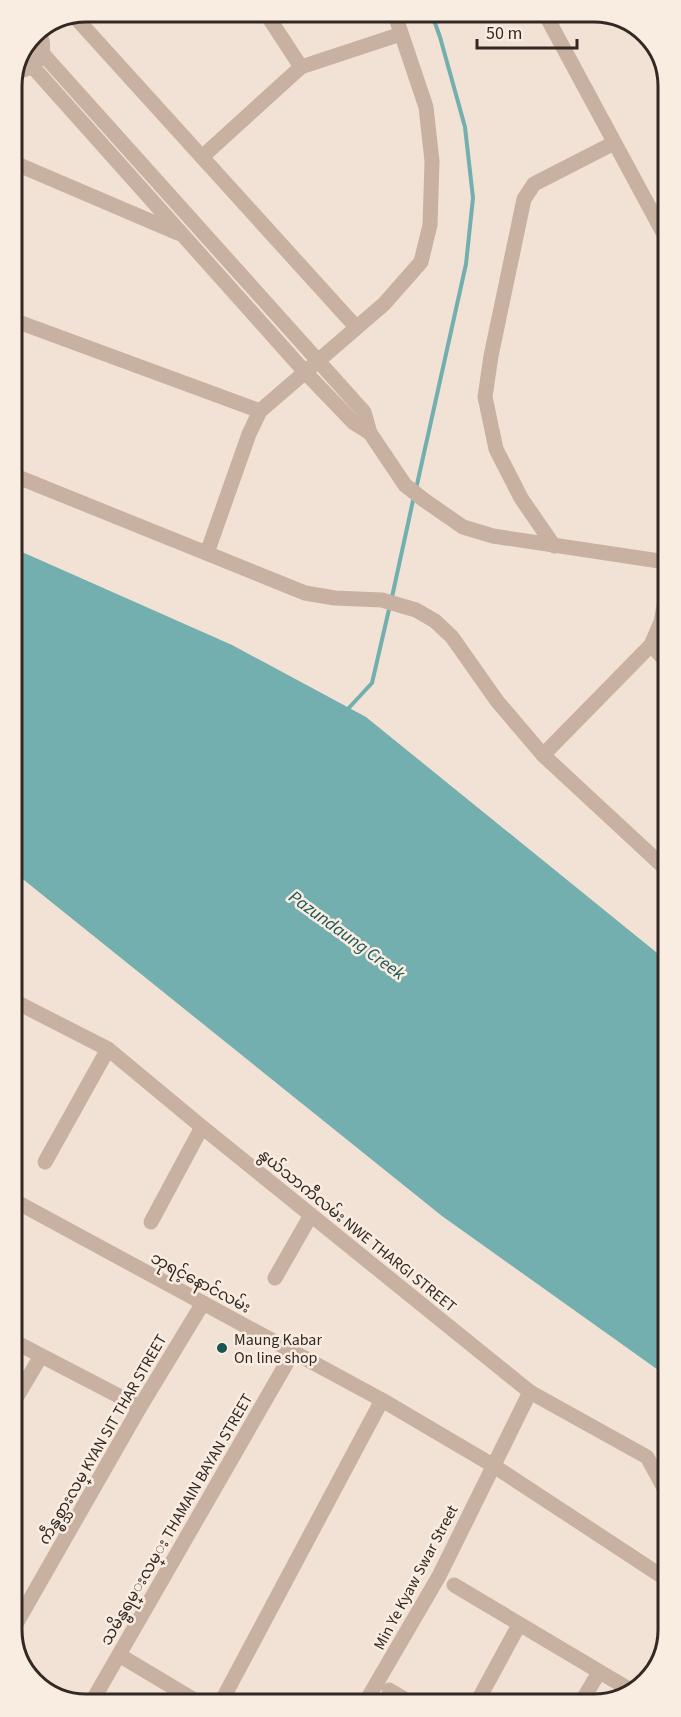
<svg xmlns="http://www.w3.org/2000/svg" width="681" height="1717" font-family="'Source Sans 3','Noto Sans Myanmar',sans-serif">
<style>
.water{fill:#72afae}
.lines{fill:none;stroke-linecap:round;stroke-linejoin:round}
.stream{stroke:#72afae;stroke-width:4}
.minor{stroke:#c9b1a1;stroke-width:15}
.poi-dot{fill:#185656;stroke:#f9ece1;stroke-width:2}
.labels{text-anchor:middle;stroke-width:5;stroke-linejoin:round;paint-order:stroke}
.street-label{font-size:16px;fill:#332824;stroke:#f9ece1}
.poi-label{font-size:16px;fill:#332824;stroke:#f9ece1;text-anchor:start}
.water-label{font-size:18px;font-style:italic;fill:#185656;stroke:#f9ece1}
.rim{fill:none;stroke:#332824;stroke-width:3}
</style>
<rect width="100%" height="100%" fill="#f1e2d5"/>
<path class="water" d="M13 548 232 645 366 717 667 961 668 1377 442 1216 14 872Z"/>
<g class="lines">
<g class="stream">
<path d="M416 489 466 264 473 198 465 127 440 37 431 12"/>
<path d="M392 597 414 496"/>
<path d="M346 711 372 683 390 605"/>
</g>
<g class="minor">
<path d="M265 12 301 67"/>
<path d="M544 12 666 238"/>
<path d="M75 17 356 327"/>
<path d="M42 53 364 412 370 433 405 485 424 500 463 527 493 536 666 562"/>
<path d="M32 66 305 372 354 423 370 433"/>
<path d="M17 71C37 69 50 50 38 32"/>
<path d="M202 157 301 67 401 34"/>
<path d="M12 162 178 233"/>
<path d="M13 320 260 411"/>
<path d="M13 475 305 593 335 598 382 600 416 610 435 621 452 637 497 701 543 755 667 870"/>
<path d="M554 546 521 498 496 449 485 397 491 356 524 199 534 184 614 143"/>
<path d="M207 553 249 434 260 411 384 304 421 262 430 225 432 161 426 107 394 12"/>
<path d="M651 645 667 662"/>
<path d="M543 755 651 645 661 622 666 595"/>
<path d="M14 1001 108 1049 202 1127 530 1392 647 1457 669 1497"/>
<path d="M45 1162 108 1049"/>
<path d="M15 1201 382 1400 494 1466 669 1581"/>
<path d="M151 1222 202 1127"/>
<path d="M275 1278 311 1215"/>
<path d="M15 1342 140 1407"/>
<path d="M15 1400 41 1356"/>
<path d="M454 1585 632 1691"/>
<path d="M16 1624 140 1407 203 1303"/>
<path d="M119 1655 201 1704"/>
<path d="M389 1690 411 1703"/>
<path d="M582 1701 599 1672"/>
<path d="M477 1702 519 1625"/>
<path d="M365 1703 439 1576 530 1392"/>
<path d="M220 1704 382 1400"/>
<path d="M90 1705 293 1352"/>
</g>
</g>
<circle class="poi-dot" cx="222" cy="1348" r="6"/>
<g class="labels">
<g class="street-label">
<text transform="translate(358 1230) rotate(39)" y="6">နွယ်သာကီလမ်း NWE THARGI STREET</text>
<text transform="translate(201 1282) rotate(28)" y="6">ဘုရင့်နောင်လမ်း</text>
<text transform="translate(102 1439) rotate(-60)" y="6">ကဵန္စစ္သားလမ္ KYAN SIT THAR STREET</text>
<text transform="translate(176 1519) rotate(-60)" y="6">သမိန္ဗရမ္းလမ္း THAMAIN BAYAN STREET</text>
<text transform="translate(415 1577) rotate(-62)" y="6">Min Ye Kyaw Swar Street</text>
</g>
<g class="poi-label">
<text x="234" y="1345">Maung Kabar<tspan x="234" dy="18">On line shop</tspan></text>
</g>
<g class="water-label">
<text transform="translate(347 935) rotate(36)" y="6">Pazundaung Creek</text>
</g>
</g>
<path d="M0 0H681V1717H0ZM86 22H594A64 64 0 0 1 658 86V1630A64 64 0 0 1 594 1694H86A64 64 0 0 1 22 1630V86A64 64 0 0 1 86 22Z" fill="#f9ece1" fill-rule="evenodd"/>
<path class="rim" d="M86 22H594A64 64 0 0 1 658 86V1630A64 64 0 0 1 594 1694H86A64 64 0 0 1 22 1630V86A64 64 0 0 1 86 22Z"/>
<path d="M477 39v9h100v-9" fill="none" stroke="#332824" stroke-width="3"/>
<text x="486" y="39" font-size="18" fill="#332824" stroke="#f9ece1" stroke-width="4.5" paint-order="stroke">50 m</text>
</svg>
